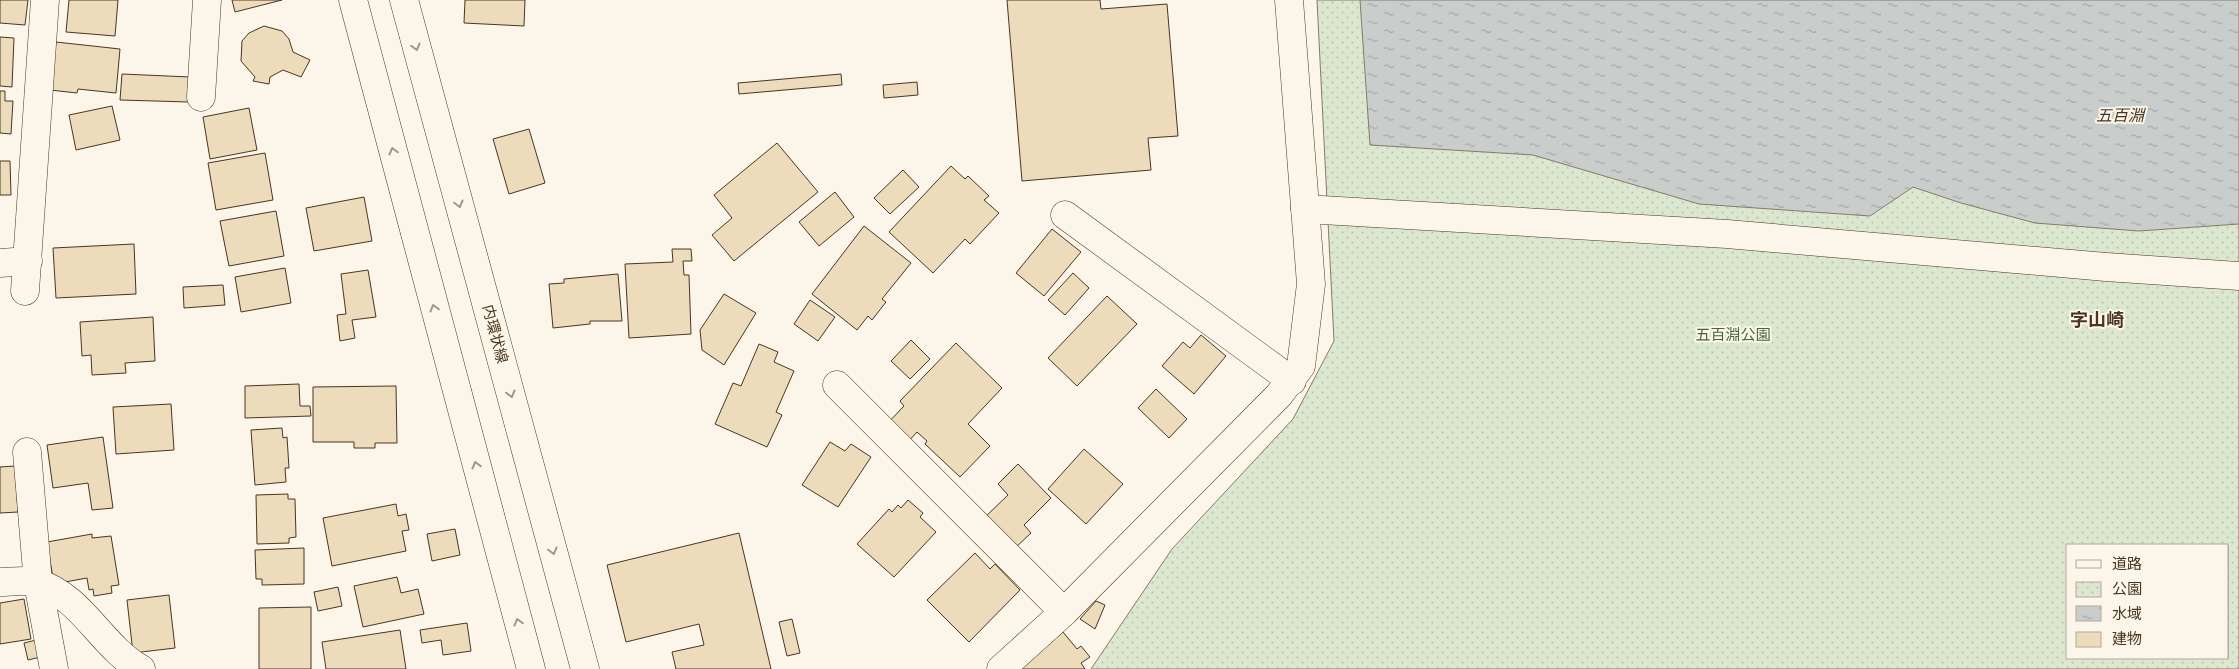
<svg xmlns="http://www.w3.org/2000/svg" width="2239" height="669" font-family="Quicksand,'Noto Sans JP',sans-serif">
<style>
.park{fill:url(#park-dots);stroke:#887966;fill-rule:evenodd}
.water{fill:url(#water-ripples);stroke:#887966}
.building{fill:#ecdcbc;stroke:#4a3520}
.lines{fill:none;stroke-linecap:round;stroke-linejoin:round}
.minor-casing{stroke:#4a3520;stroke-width:29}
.minor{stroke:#fbf6e9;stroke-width:28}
.oneway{stroke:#a29684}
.labels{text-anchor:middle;stroke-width:4;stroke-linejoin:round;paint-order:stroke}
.street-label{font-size:15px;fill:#4a3520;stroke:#fbf6e9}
.park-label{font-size:15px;fill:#436837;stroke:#fbf6e9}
.water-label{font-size:16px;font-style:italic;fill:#4a3520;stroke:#fbf6e9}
.quarter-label{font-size:18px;font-weight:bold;fill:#4a3520;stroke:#fbf6e9}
</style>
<defs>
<pattern id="park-dots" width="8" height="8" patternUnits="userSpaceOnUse" patternTransform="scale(1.25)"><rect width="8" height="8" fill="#dce7d0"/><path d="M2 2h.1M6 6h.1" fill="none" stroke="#bec7b2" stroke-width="1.8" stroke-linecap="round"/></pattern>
<pattern id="water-ripples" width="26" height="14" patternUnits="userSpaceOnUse" patternTransform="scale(1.25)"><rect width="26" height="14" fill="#c9cecd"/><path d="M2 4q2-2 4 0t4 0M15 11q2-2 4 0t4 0" fill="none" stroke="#a5a8a6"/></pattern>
</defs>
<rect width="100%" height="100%" fill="#fbf6e9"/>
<path class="park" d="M1317 0H2239V669H1091L1172 549 1293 419 1334 341ZM2068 545H2228V658H2068Z"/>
<path class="water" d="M1360 0H2239V224L2139 231 2035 223 1961 203 1913 187 1870 216 1699 204 1533 155 1370 145Z"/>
<g class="building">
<path d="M0 0H28L25 25 0 23Z"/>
<path d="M69 0H118L115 36 66 32Z"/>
<path d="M232 0H282L235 12Z"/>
<path d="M465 0H525L524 26 464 23Z"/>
<path d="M1007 0H1100L1101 9 1167 4 1178 136 1148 138 1151 170 1022 181Z"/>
<path d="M264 26 282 31 289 39 293 52 310 60 301 77 283 70 270 77 269 84 253 81 255 77 241 61 242 41 249 33Z"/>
<path d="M0 37 14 38 12 87 0 86Z"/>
<path d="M56 42 120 49 116 93 78 89 77 93 50 90Z"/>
<path d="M122 74 190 77 189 102 120 100Z"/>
<path d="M841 74 842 85 739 94 738 83Z"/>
<path d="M917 82 918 95 884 98 883 85Z"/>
<path d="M0 91H5V101H13L11 134 0 133Z"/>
<path d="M112 106 120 140 76 150 69 115Z"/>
<path d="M249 108 257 150 210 159 203 117Z"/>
<path d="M529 129 545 183 509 194 493 139Z"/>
<path d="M777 143 818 192 734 261 712 235 732 218 714 195Z"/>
<path d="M265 153 273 200 216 210 208 163Z"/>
<path d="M0 161H10L11 195H0Z"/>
<path d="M951 166 965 179 968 176 989 196 984 200 999 213 970 244 965 239 933 273 889 232Z"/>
<path d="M903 170 919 187 890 214 874 198Z"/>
<path d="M835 192 854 217 819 246 799 222Z"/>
<path d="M364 197 372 241 314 251 306 208Z"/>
<path d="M276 211 284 256 229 266 220 221Z"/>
<path d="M864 226 911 263 882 299 886 302 872 320 868 316 857 330 812 294Z"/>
<path d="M1052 229 1081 252 1044 296 1016 273Z"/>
<path d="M134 244 136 294 56 298 53 248Z"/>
<path d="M672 249H691L692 261H683L684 275H689L691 334 629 338 625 264 673 262Z"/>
<path d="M285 268 291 303 241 312 235 277Z"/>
<path d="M368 270 376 317 352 320 355 338 340 341 337 315 346 314 341 274Z"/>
<path d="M1073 273 1089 288 1065 315 1048 300Z"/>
<path d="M618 274 622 321H590V324L553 328 549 284 564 283V279Z"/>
<path d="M223 285 225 305 184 308 183 287Z"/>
<path d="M724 294 756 313 724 365 702 350 700 330Z"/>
<path d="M1107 296 1137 324 1077 386 1048 358Z"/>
<path d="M810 300 835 317 818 341 794 324Z"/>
<path d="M153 317 155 361 125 363 126 373 92 375 91 355 82 356 80 322Z"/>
<path d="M1201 335 1226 356 1194 394 1162 366 1183 342 1190 348Z"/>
<path d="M911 340 930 359 910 379 891 361Z"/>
<path d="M956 343 1002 388 968 424 990 446 960 477 925 444 927 441 917 432 906 444 886 425 904 406 900 401Z"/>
<path d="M759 344 778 352 774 362 794 371 776 412 782 415 767 447 715 424 733 383 741 386Z"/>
<path d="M299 384 300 406H310L311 416 245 418V386Z"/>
<path d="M396 386 397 443H375V448H354V442H313V387Z"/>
<path d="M1156 389 1187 419 1169 438 1138 408Z"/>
<path d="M171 404 174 450 116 454 113 407Z"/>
<path d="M282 428 283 438 287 437 289 468H285L286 482 255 485 251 430Z"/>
<path d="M103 437 113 508 92 510 88 483 53 488 47 445Z"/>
<path d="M830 442 845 451 851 444 871 457 838 507 802 485Z"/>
<path d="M1084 449 1123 484 1086 524 1048 489Z"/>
<path d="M1018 464 1051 498 1024 525 1031 533 1013 550 983 519 1008 495 998 484Z"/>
<path d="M15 466 18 512 0 513V467Z"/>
<path d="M288 494V499H295L296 537 289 538V543L257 544 256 495Z"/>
<path d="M908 500 923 513 920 517 936 532 894 577 857 544 889 509 892 512 898 505 901 508Z"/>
<path d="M396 504 398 516 406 514 409 530 402 531 406 551 332 566 323 518Z"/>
<path d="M455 529 460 555 432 561 427 534Z"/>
<path d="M739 533 771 669H676L672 652 704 645 699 624 626 642 607 565Z"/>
<path d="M92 534V538L111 536 119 585 111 586 112 593 94 596 93 589 89 590 87 578 54 584 47 542Z"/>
<path d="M304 548V584L262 585V579H256L255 550Z"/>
<path d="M975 553 990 569 995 564 1020 590 969 642 927 600Z"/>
<path d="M397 577 401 593 418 589 424 614 363 627 354 586Z"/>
<path d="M338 587 342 606 318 611 314 592Z"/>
<path d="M169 595 175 648 133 653 127 600Z"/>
<path d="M24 599 31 639 0 644V603Z"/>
<path d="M1096 601 1105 605 1095 629 1080 619Z"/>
<path d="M311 607V669H259V608Z"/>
<path d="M792 619 800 653 787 656 779 622Z"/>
<path d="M467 623 471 651 443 655 441 640 422 643 420 630Z"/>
<path d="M400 630 406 669H326L322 642Z"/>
<path d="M1063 632 1077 649 1081 646 1090 657 1081 663 1085 669H1018Z"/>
<path d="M36 640 40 657 28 660 24 643Z"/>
</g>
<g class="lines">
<g class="minor-casing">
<g id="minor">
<path d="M353 0 531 669"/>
<path d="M404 0 585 669"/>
<path d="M201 97 207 0"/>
<path d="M1305 209 1727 234 2106 267 2239 276"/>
<path d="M1065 215 1292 381"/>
<path d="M0 263 28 261"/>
<path d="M25 291 45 0"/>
<path d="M837 385 1064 612"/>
<path d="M27 452 38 583 54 669"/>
<path d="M0 582C12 582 27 579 38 583 82 597 102 647 141 669"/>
<path d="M1001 669 1064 612 1279 395 1301 366 1311 284 1289 0"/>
</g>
</g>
<use href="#minor" class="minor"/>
</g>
<defs><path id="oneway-chevron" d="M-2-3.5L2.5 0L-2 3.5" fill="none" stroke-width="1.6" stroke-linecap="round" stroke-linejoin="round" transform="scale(1.25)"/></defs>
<g class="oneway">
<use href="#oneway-chevron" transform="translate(416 47) rotate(75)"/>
<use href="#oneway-chevron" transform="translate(393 151) rotate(-105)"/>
<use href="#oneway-chevron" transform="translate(459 204) rotate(75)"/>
<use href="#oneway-chevron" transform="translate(434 308) rotate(-105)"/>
<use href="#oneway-chevron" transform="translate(511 394) rotate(75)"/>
<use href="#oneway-chevron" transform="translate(476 465) rotate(-105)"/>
<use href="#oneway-chevron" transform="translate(553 551) rotate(75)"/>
<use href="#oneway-chevron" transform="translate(518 622) rotate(-105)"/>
</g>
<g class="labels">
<g class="street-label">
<text transform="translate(495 334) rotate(75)" y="5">内環状線</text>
</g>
<g class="park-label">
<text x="1733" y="340">五百淵公園</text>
</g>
<g class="water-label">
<text x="2120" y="121">五百淵</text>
</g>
<g class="quarter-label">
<text x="2097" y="326">字山崎</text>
</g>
</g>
<rect x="2066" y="544" width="162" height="115" fill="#fbf6e9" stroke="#b4a999"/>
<rect x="2076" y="560" width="25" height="8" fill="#fbf6e9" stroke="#b4a999"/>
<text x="2112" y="569" font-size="15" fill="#4a3520">道路</text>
<rect x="2076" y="582" width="25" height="15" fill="url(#park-dots)" stroke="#b4a999"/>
<text x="2112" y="594" font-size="15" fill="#4a3520">公園</text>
<rect x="2076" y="606" width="25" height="15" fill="url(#water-ripples)" stroke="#b4a999"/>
<text x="2112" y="619" font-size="15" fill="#4a3520">水域</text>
<rect x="2076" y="632" width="25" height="15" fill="#ecdcbc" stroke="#b4a999"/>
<text x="2112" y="644" font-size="15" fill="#4a3520">建物</text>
</svg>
